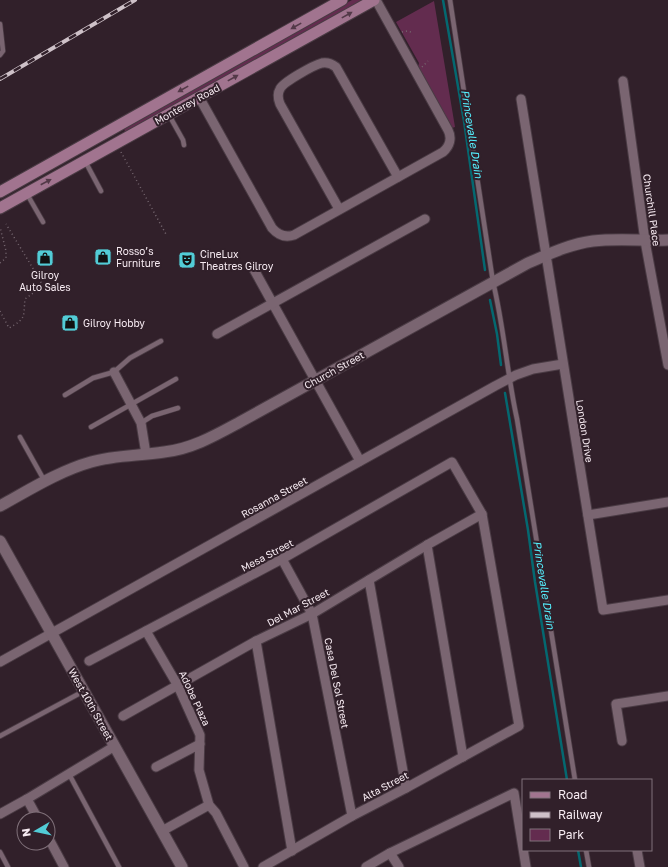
<svg xmlns="http://www.w3.org/2000/svg" width="668" height="867" font-family="'Golos Text',sans-serif">
<style>
.green{fill:#632c4f}
.lines{fill:none;stroke-linecap:round;stroke-linejoin:round}
.stream{stroke:#046870;stroke-width:2.5}
.service-casing{stroke:#4a3b44;stroke-width:6}
.minor-casing{stroke:#4a3b44;stroke-width:11}
.tertiary-casing{stroke:#4a3b44;stroke-width:13}
.secondary-casing{stroke:#4a3b44;stroke-width:13}
.path{stroke:#766770;stroke-width:1.5;stroke-dasharray:1 3;stroke-linecap:butt}
.service{stroke:#7a6571;stroke-width:4.5}
.minor{stroke:#7a6571;stroke-width:9}
.tertiary{stroke:#7a6571;stroke-width:11}
.secondary{stroke:#a1748f;stroke-width:11}
.rail-casing{stroke:#cec1c8;stroke-width:4}
.rail{stroke:#31202a;stroke-width:2.5;stroke-dasharray:8;stroke-linecap:butt}
.oneway{fill:#533948}
.labels{text-anchor:middle;stroke-width:4;stroke-linejoin:round;paint-order:stroke}
.street-label{font-size:10px;fill:#f7ebf2;stroke:#31202a}
.poi-label{font-size:10px;fill:#f7ebf2;stroke:#31202a;text-anchor:start}
.water-label{font-size:11px;font-style:italic;fill:#55f1ff;stroke:#31202a}
</style>
<rect width="100%" height="100%" fill="#31202a"/>
<g class="green">
<path d="M352 0H364L125 132 124 127Z"/>
<path d="M434 1 455 127 452 128 418 67 419 63 396 22Z"/>
</g>
<g class="lines">
<g class="stream">
<path d="M443 0 464 121 485 270"/>
<path d="M490 300 497 334 501 365"/>
<path d="M505 393 528 530 535 582 567 780"/>
<path d="M578 850 581 867"/>
</g>
<g class="service-casing">
<g id="service">
<path d="M450 0 493 282C504 327 507 374 517 419L575 780"/>
<path d="M0 24 3 51 0 55"/>
<path d="M169 115 183 140 184 145"/>
<path d="M85 161 101 191"/>
<path d="M27 194 43 222"/>
<path d="M65 395 93 378 114 372 130 358 161 341"/>
<path d="M141 423 152 416 178 408"/>
<path d="M91 427 176 379"/>
<path d="M20 437 44 480"/>
<path d="M0 736 84 691"/>
<path d="M69 774 119 867"/>
<path d="M586 850 589 867"/>
<path d="M0 852 8 867"/>
</g>
</g>
<g class="minor-casing">
<g id="minor">
<path d="M623 81 645 241 668 365"/>
<path d="M199 97 272 228C278 235 285 238 294 235L443 152C450 146 452 138 448 130L376 0"/>
<path d="M521 99 603 610 668 600"/>
<path d="M339 209 280 104C278 99 277 94 280 89 283 82 314 65 322 63 327 62 332 64 336 67L398 177"/>
<path d="M252 266 360 461"/>
<path d="M217 334 425 219"/>
<path d="M114 372 141 423 146 454"/>
<path d="M588 515 668 502"/>
<path d="M427 545 463 757"/>
<path d="M282 559 312 614 352 816"/>
<path d="M369 580 406 788"/>
<path d="M146 631 178 686 200 735 199 770 209 805 216 813 244 867"/>
<path d="M256 641 292 851"/>
<path d="M89 661 282 559 452 462 482 514 519 726 406 788 352 816 263 867"/>
<path d="M0 662 495 386 516 375 533 369 563 364"/>
<path d="M123 716 256 641 312 614 427 545 482 514"/>
<path d="M622 741 616 704 668 696"/>
<path d="M156 767 200 744"/>
<path d="M27 799 38 819"/>
<path d="M0 814 27 799 115 746"/>
<path d="M162 831 209 805"/>
<path d="M48 837 64 867"/>
<path d="M637 850 640 867"/>
<path d="M390 853 399 867"/>
<path d="M366 867 390 853 514 793 526 867"/>
</g>
</g>
<g class="tertiary-casing">
<g id="tertiary">
<path d="M0 506C29 490 59 471 91 462 115 455 139 456 164 452 192 449 216 435 240 422L528 263C549 254 570 244 593 241 617 238 643 241 668 240"/>
<path d="M0 541 182 867"/>
</g>
</g>
<g class="secondary-casing">
<g id="secondary">
<path d="M0 192 342 0"/>
<path d="M0 208 374 0"/>
</g>
</g>
<g class="path">
<path d="M402 32 407 31 411 32"/>
<path d="M422 67 428 61"/>
<path d="M121 152 167 236"/>
<path d="M0 263 6 258V251L0 227"/>
<path d="M0 311 9 328C27 318 23 317 25 299L40 288 42 285 40 280 6 224"/>
</g>
<use href="#service" class="service"/>
<use href="#minor" class="minor"/>
<use href="#tertiary" class="tertiary"/>
<use href="#secondary" class="secondary"/>
<g class="rail-casing">
<path id="rail" d="M0 79 135 0"/>
</g>
<use href="#rail" class="rail"/>
</g>
<defs><path id="oneway-solid" d="M-6-.8H1V-3.2L6.5 0L1 3.2V.8H-6Z"/></defs>
<g class="oneway">
<use href="#oneway-solid" transform="translate(347 15) rotate(-29)"/>
<use href="#oneway-solid" transform="translate(296 26) rotate(151)"/>
<use href="#oneway-solid" transform="translate(233 78) rotate(-29)"/>
<use href="#oneway-solid" transform="translate(183 89) rotate(151)"/>
<use href="#oneway-solid" transform="translate(46 182) rotate(-28)"/>
</g>
<defs>
<g id="shop-square" transform="scale(0.9)"><rect x="-9" y="-9" width="18" height="18" rx="4" fill="#52ccd6" stroke="#31202a"/><path d="M-5-2.5h2.3a2.7 3.5 0 0 1 5.4 0H5L5.5 6h-11ZM-1.5-2.5h3a1.5 2.3 0 0 0-3 0Z" fill="#111"/></g>
<g id="theatre-square" transform="scale(0.9)"><rect x="-9" y="-9" width="18" height="18" rx="4" fill="#52ccd6" stroke="#31202a"/><path d="M-5-5.5Q0-4 5-5.5V0Q5 5 0 6Q-5 5-5 0ZM-3.3-2.5H-1v1.5H-3.3ZM1-2.5H3.3v1.5H1ZM-2.8 1Q0 5.5 2.8 1Z" fill="#111"/></g>
</defs>
<g fill-rule="evenodd">
<use href="#shop-square" x="103" y="257"/>
<use href="#shop-square" x="45" y="258"/>
<use href="#theatre-square" x="187" y="260"/>
<use href="#shop-square" x="70" y="323"/>
</g>
<g class="labels">
<g class="street-label">
<text transform="translate(187 104) rotate(-29)" y="4">Monterey Road</text>
<text transform="translate(652 210) rotate(82)" y="4">Churchill Place</text>
<text transform="translate(334 370) rotate(-29)" y="4">Church Street</text>
<text transform="translate(585 431) rotate(81)" y="4">London Drive</text>
<text transform="translate(274 497) rotate(-29)" y="4">Rosanna Street</text>
<text transform="translate(267 555) rotate(-28)" y="4">Mesa Street</text>
<text transform="translate(298 607) rotate(-28)" y="4">Del Mar Street</text>
<text transform="translate(337 683) rotate(79)" y="4">Casa Del Sol Street</text>
<text transform="translate(195 698) rotate(65)" y="4">Adobe Plaza</text>
<text transform="translate(91 704) rotate(61)" y="4">West 10th Street</text>
<text transform="translate(385 786) rotate(-28)" y="4">Alta Street</text>
</g>
<g class="poi-label">
<text x="116" y="255">Rosso’s<tspan x="116" dy="12">Furniture</tspan></text>
<text x="200" y="258">CineLux<tspan x="200" dy="12">Theatres Gilroy</tspan></text>
<text x="45" y="279" text-anchor="middle">Gilroy<tspan x="45" dy="12">Auto Sales</tspan></text>
<text x="83" y="327">Gilroy Hobby</text>
</g>
<g class="water-label">
<text transform="translate(472 134) rotate(81)" y="4">Princevalle Drain</text>
<text transform="translate(544 585) rotate(81)" y="4">Princevalle Drain</text>
</g>
</g>
<rect x="522" y="779" width="130" height="72" fill="#31202a" stroke="#80717a"/>
<rect x="530" y="792" width="20" height="6" fill="#a1748f" stroke="#80717a"/>
<text x="558" y="799" font-size="12" fill="#f7ebf2">Road</text>
<rect x="530" y="812" width="20" height="6" fill="#cec1c8" stroke="#80717a"/>
<text x="558" y="819" font-size="12" fill="#f7ebf2">Railway</text>
<rect x="530" y="829" width="20" height="12" fill="#632c4f" stroke="#80717a"/>
<text x="558" y="839" font-size="12" fill="#f7ebf2">Park</text>
<g transform="translate(36 831) rotate(261)"><circle r="19" fill="#31202a" stroke="#80717a"/>
<path d="M0-3L7 15L0 10L-7 15Z" fill="#52ccd6"/>
<text y="-6" font-size="11" font-weight="bold" text-anchor="middle" fill="#f7ebf2">N</text>
</g>
</svg>
